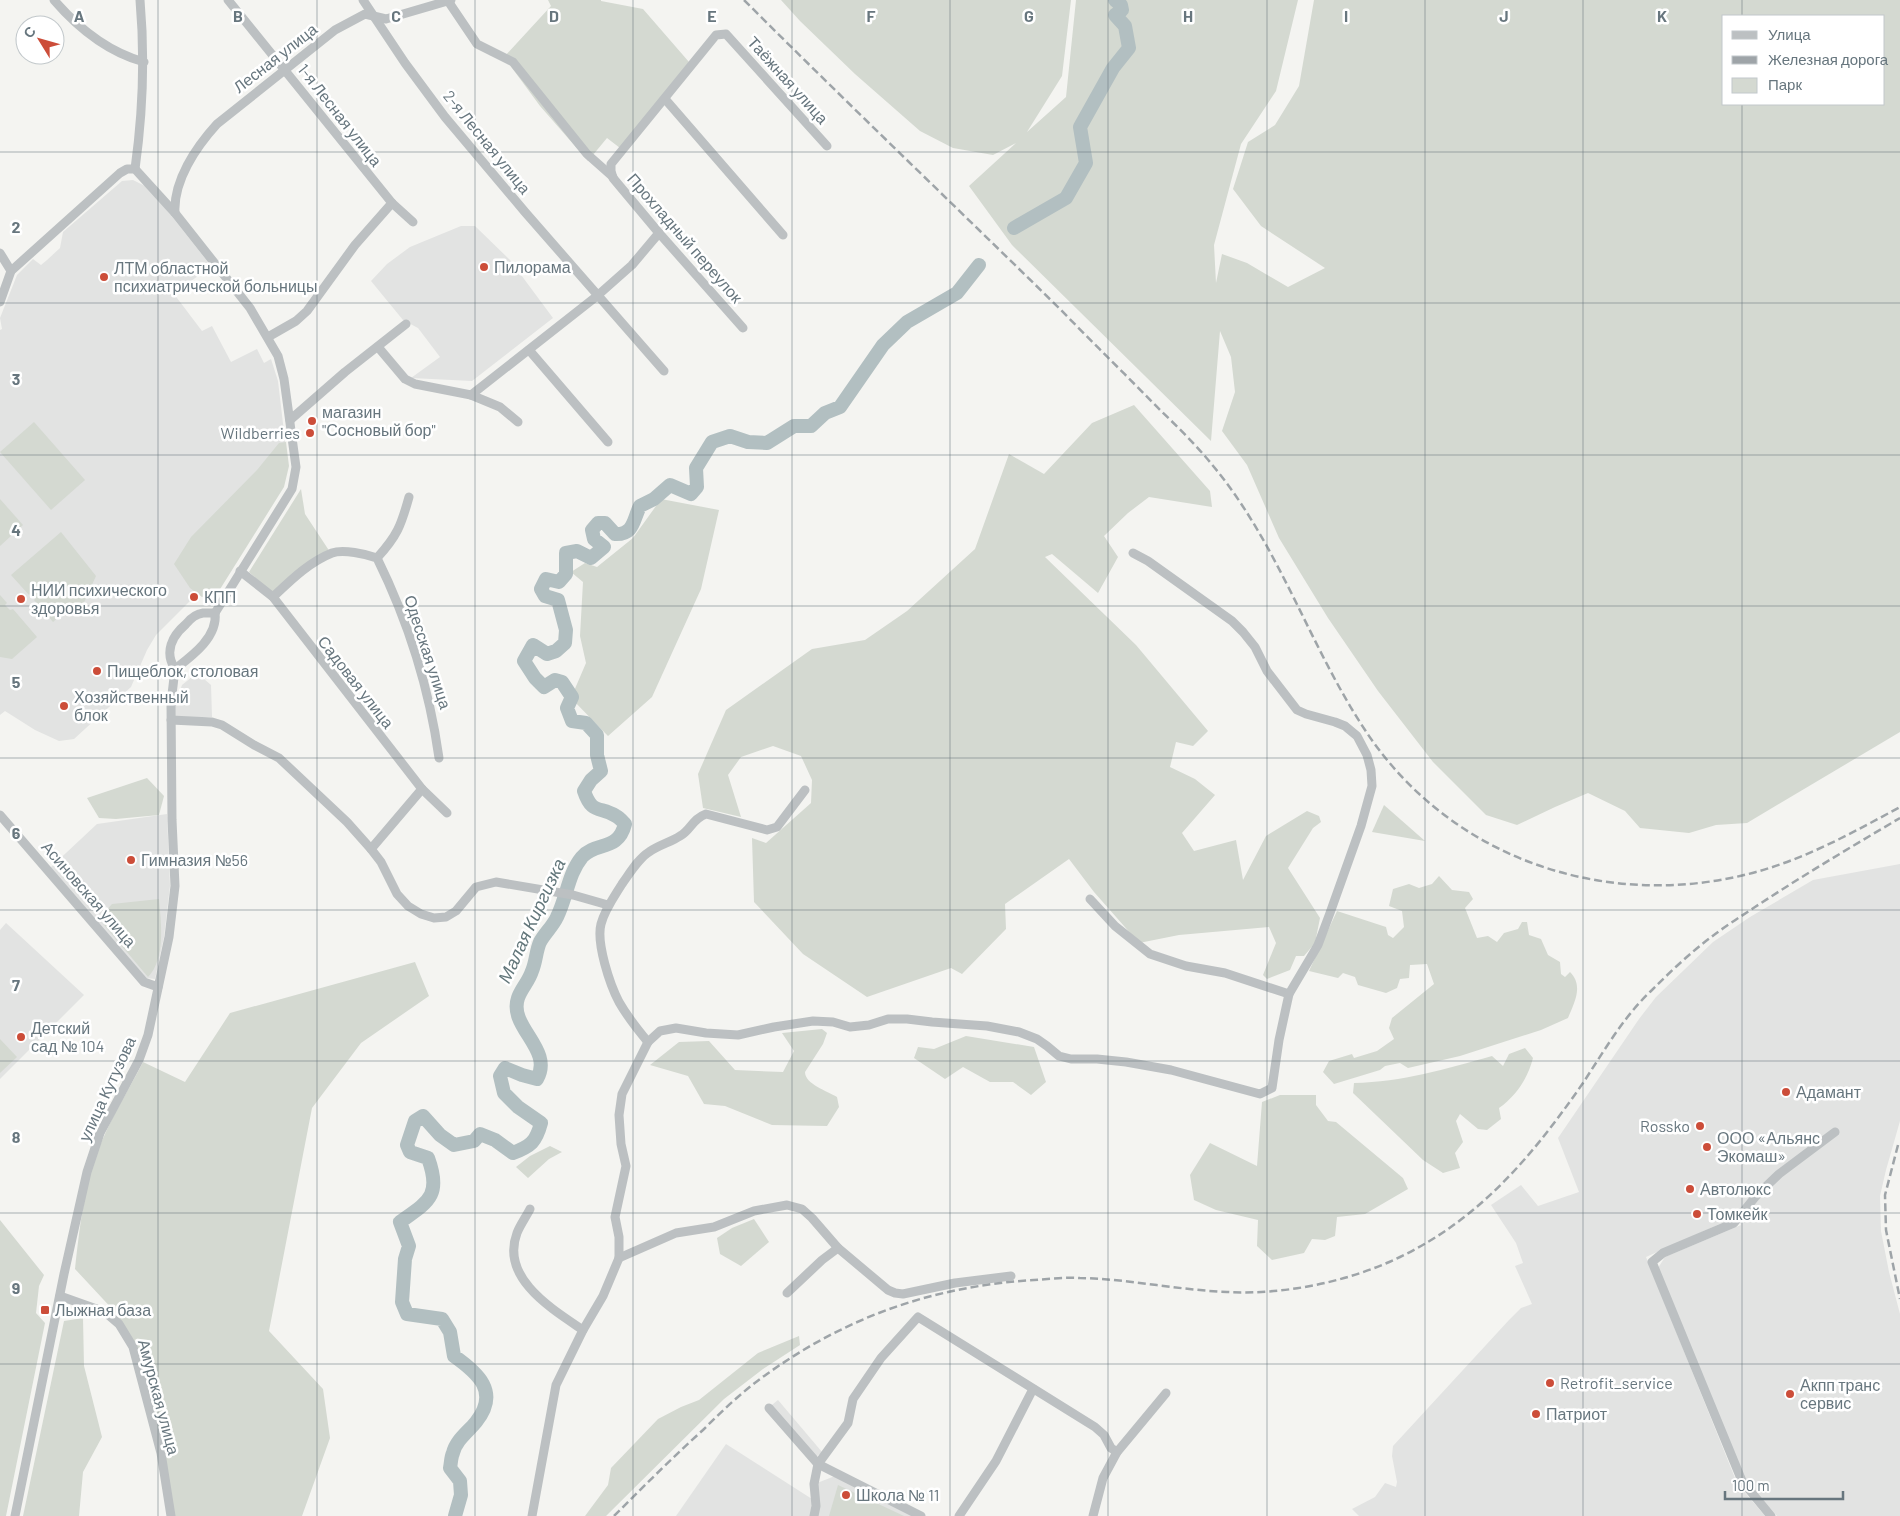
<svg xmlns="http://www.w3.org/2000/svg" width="1900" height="1516" font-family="Barlow,sans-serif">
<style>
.built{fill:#e2e3e2}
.green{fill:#d4d9d1;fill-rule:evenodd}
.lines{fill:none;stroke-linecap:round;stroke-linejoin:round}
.river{stroke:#b2bfc1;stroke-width:14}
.minor{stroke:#bcc0c2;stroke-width:9}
.rail{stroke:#9ea4a8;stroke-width:2.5;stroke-dasharray:8 4;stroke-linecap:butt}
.grid{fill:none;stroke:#67767e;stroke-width:1;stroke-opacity:0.55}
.poi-dot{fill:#cc4d39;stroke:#fff;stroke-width:2}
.labels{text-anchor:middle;stroke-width:5;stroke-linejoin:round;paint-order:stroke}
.street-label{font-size:16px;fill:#67767e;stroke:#fff}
.poi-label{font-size:16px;fill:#67767e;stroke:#fff;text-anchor:start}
.water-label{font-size:18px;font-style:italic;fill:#63777b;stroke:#fff}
.grid-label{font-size:16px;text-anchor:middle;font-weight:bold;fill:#67767e;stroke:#fff;stroke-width:5;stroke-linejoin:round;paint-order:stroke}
</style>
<rect width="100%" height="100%" fill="#f4f4f1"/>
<g class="built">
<path d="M133 180 145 186 163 205 211 266 174 294 202 331 212 326 231 362 257 349 264 363 271 359 278 381 288 466 229 556 195 596 156 635 147 650 131 687 74 739 59 741 35 730 5 711 0 715V330L2 329 0 318 17 275 33 259 41 265 47 260 60 248 63 232 122 181Z"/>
<path d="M461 226H475L510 260 553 318 472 381 411 378 440 357 418 328 403 320 371 281 387 264 410 247Z"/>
<path d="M197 673 211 685 212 717H175V705L182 685Z"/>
<path d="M167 814 170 886 164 937 155 979 146 978 50 868 97 824Z"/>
<path d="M1900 864V1121L1886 1170 1880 1196 1881 1231 1889 1272 1900 1314V1516H1777L1745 1479 1658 1268 1665 1257 1741 1225 1736 1213 1724 1222 1646 1257 1737 1483 1765 1516H1359L1352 1509 1375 1497 1385 1483 1396 1487 1397 1482 1392 1456 1393 1446 1509 1320 1521 1308 1532 1304 1515 1266 1523 1263 1516 1243 1491 1205 1521 1185 1538 1206 1579 1192 1558 1138 1639 1019 1656 997 1713 942 1750 917 1813 880Z"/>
<path d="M6 923 84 995 0 1079V930Z"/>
<path d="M778 1400 822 1452 811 1461 767 1409Z"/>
<path d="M726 1444 812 1499 811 1516H676Z"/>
<path d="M835 1476 916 1516H818L817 1483Z"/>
</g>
<g class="green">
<path d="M548 0H601V1L643 9 689 62 620 148 607 138 588 161 540 106 504 57 551 6Z"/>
<path d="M781 0H1071L1062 76 1027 132 1066 97 1076 0H1298L1276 91 1241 144 1214 245 1216 283 1222 254 1247 263 1288 287 1325 268 1261 226 1233 189 1248 142 1275 125 1299 86 1314 0H1900V732L1747 823 1716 825 1689 833 1640 828 1625 811 1588 793 1555 807 1517 825 1486 815 1433 762 1378 691 1328 618 1279 538 1247 465 1222 431 1235 392 1231 357 1220 331 1211 441 1012 245 969 186 1016 143 993 155 953 148 920 131 855 74 800 21ZM1724 16H1884V104H1724Z"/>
<path d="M1134 405 1210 491 1212 507 1149 497 1128 513 1104 536 1118 557 1098 593 1052 554 1045 557 1136 645 1208 731 1193 746 1176 742 1170 767 1195 779 1215 795 1182 833 1194 851 1236 840 1243 880 1266 836 1307 811 1319 816 1321 822 1313 828 1288 868 1320 918 1315 943 1304 956H1296L1290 970 1267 979 1263 975 1276 943 1269 927 1179 935 1139 943 1094 892 1069 859 1005 904 1006 929 962 974 951 968 867 997 803 954 754 902 752 838 766 843 811 803 812 780 801 756 773 746 741 757 728 775 741 817 703 808 698 774 726 710 812 649 865 640 907 611 975 549 1009 454 1044 474 1092 423Z"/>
<path d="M34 422 85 480 51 510 0 452Z"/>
<path d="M286 442 289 466 284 487 217 594 202 597 190 588 174 564 191 537 257 470 279 443Z"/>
<path d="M301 489 305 514 330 552 274 594 249 572Z"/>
<path d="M0 499 23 525 0 546Z"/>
<path d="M661 499 719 510 701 589 652 697 608 736 571 698 586 663 580 636 583 582 571 572 585 563 597 567 633 538Z"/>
<path d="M61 532 96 576 81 609 77 614 70 607 53 622 34 600 36 598 31 593 29 595 11 575Z"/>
<path d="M0 595 7 603 5 605 10 610 13 609 37 637 12 659 0 657Z"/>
<path d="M147 778 164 796 159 815 116 819 99 818 87 798Z"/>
<path d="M1384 805 1425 841 1372 832Z"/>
<path d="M1439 876 1452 890 1469 892 1473 899 1465 908 1477 938 1488 936 1497 942 1504 933 1518 929 1522 922H1527L1529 935 1541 939 1548 955 1560 962 1561 974 1565 977 1570 972C1584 986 1574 1003 1568 1018L1541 1030 1460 1056 1408 1068 1400 1063 1385 1066 1380 1070 1334 1084 1323 1072 1329 1061 1352 1054 1354 1058 1377 1051 1394 1039 1389 1028 1392 1018 1434 984 1427 964 1410 965 1409 978 1400 979 1397 988 1386 993 1358 985 1355 977 1343 973 1338 978 1309 971 1337 911 1386 927 1388 935 1393 938 1404 927 1402 911 1389 906 1393 889 1409 884 1419 888 1432 884Z"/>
<path d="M159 899C161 922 166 959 148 977L99 919 112 904Z"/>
<path d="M415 962 429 996 361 1043 312 1108 269 1331 323 1389 330 1438 302 1516H174L136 1345 116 1313 75 1269C80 1224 85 1176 105 1134 116 1109 131 1086 143 1062L185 1082 230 1013Z"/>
<path d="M822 1029 827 1033 823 1044 805 1072C805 1084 827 1091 837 1097L839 1107 827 1126 772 1125 725 1106 704 1104 688 1076 650 1065 679 1042 709 1041 735 1070 783 1072 794 1051 782 1033Z"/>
<path d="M966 1036 1034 1047 1046 1082 1031 1095 1013 1082H990L963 1067 945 1079 914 1058 918 1047 934 1049Z"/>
<path d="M0 1039 17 1057 0 1073Z"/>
<path d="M1525 1048 1533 1058C1528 1078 1516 1096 1499 1108L1501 1119 1487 1130 1478 1129 1460 1114 1456 1121 1463 1142 1455 1153 1460 1168 1443 1173 1423 1160 1353 1093 1354 1083C1402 1082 1446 1069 1492 1056L1503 1066 1509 1054Z"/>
<path d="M1280 1095H1316V1105L1328 1121 1336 1122 1403 1178 1408 1189 1365 1214 1337 1217 1335 1236 1325 1240 1312 1239 1304 1253 1272 1260 1257 1246 1258 1220 1216 1210 1194 1200 1190 1175 1210 1143 1257 1166 1262 1102Z"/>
<path d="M550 1146 562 1152 549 1159 528 1178 516 1167 530 1156Z"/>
<path d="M754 1219 769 1242 741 1266 720 1254 717 1238 732 1228Z"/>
<path d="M0 1220 44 1275 39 1286 36 1313 45 1323 6 1516H0Z"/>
<path d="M83 1318 84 1366 102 1437 83 1472 79 1516H23L64 1321Z"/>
<path d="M799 1336 800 1345 763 1369 724 1399 606 1516H585L608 1485 611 1468 658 1419 681 1407 699 1400 758 1353Z"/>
<path d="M838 1485 904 1516H829Z"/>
</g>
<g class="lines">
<g class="river">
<path d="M1014 228 1066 198 1086 163 1080 127 1113 68 1129 48 1125 26 1115 15 1122 10 1121 5 1115 0"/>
<path d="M455 1516 461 1495 460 1481 450 1468C451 1463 451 1457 453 1453 456 1440 468 1432 476 1422 500 1392 478 1373 454 1356L450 1332 442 1319 407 1314 402 1302 405 1259 409 1246 400 1222C428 1202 442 1196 428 1158L410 1152 407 1145 415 1121 423 1116 440 1135 454 1145 474 1141 480 1134 495 1140 513 1153C531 1146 536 1142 541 1123L518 1107 504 1093 500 1076 505 1068 522 1075 537 1079C554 1049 508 1027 518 998 521 989 529 981 532 971 536 962 536 951 540 942 545 933 553 926 557 917 567 897 568 874 582 857 596 841 618 852 625 824 623 822 620 818 616 816 600 806 592 815 584 791L591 780 601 771 597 755V735L586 723 572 721 567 708 572 697 562 682 555 680 544 687 535 678 524 661 533 645 547 654 556 651 565 643 566 630 558 600 545 596 541 589 546 579 559 582 566 574V553L577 551 591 558 604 547 594 539 592 530 598 523H605L615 534C634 535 633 520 640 506L654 499 670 485 691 494 697 487 696 468 712 442 730 436 748 442 767 443 794 426H811L825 413 840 407 883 345 907 322 957 293 979 265"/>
</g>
<g class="minor">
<path d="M54 0C79 29 108 52 144 62"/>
<path d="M228 0 392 203 413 222"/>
<path d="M363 0 405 63 445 117 525 212 664 371"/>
<path d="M448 1 477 44 513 62 587 154 613 177"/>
<path d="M665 99 783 235"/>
<path d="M135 169C143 112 145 57 140 0"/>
<path d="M175 213C173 181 196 147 217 124L335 30 365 14 386 19 451 0"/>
<path d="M0 253 11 271"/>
<path d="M0 302 11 271 120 173 127 169H135L175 213 250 308 278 356 284 379 296 467 292 489 215 613"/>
<path d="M743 328 659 233 613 178 611 171V164L716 35 726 34 827 146"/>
<path d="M268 337 296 321 307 311 355 245 392 203"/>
<path d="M378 347 405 379 415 384 471 395 597 296 632 265 659 233"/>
<path d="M529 350 608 442"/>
<path d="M471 395 500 407 518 422"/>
<path d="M290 420 345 372 406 324"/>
<path d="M377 558C397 536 401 526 409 497"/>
<path d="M240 571 273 597 422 789 447 813"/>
<path d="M273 597C290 581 309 562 332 553 343 549 366 554 377 558 409 623 429 686 439 758"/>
<path d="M175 669C192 656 218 637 215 613"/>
<path d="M171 720 212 722 222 725 254 745 279 758 347 822 371 849 381 862 397 894 408 906 421 914 434 918 446 917 456 911 476 887 496 882 573 895 608 905"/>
<path d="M0 815 144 982 158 987"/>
<path d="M371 849 422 789"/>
<path d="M1090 899 1115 926 1150 954 1186 966 1225 973 1289 994"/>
<path d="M648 1042C638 1030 627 1016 619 1002 610 985 596 943 601 924 605 909 614 897 622 884 630 873 638 859 649 852 659 845 671 842 680 836 691 830 692 819 706 814L767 830 777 827 805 790"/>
<path d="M530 1209C526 1217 520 1225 517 1233 500 1278 552 1309 583 1330"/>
<path d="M619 1258 676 1233 714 1227 754 1211 787 1205 802 1209 812 1218 838 1248 888 1290 895 1293 903 1294 955 1283 1011 1276"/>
<path d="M787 1293 822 1260 838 1248"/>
<path d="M60 1296 105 1312 119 1324 133 1347 161 1453 171 1516"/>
<path d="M769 1408 818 1464 921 1516"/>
<path d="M15 1516 64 1274 87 1172 100 1133 139 1060 148 1035 169 937 175 886 172 820 171 703 175 669C164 652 172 636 186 624 190 619 196 614 203 613 206 613 211 613 215 613"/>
<path d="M532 1516 556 1385 583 1330 603 1296 619 1258V1237L615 1217 626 1166 621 1144 619 1115 622 1094 648 1042 660 1031 676 1028 706 1033 738 1035 774 1027 813 1021 833 1022 850 1027 869 1025 888 1019H907L932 1022 987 1026 1019 1032 1037 1039 1047 1046 1059 1056 1071 1059H1097L1126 1062 1171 1070 1260 1094 1272 1088 1279 1040 1289 994 1318 945 1330 913 1361 826 1372 786 1371 770 1367 755 1357 736 1345 726 1335 722 1306 714 1297 710 1267 671 1255 647 1243 632 1232 621 1148 561 1133 553"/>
<path d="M814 1516 816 1506 814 1484 818 1464 848 1423 853 1399 881 1358 918 1317 1095 1427 1104 1435 1111 1448 1117 1452"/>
<path d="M959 1516 996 1461 1033 1389"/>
<path d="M1093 1516 1103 1478 1117 1452 1166 1393"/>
<path d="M1771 1516 1742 1481 1652 1262 1663 1253 1734 1223 1756 1196 1779 1174 1835 1132"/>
</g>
<g class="rail">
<path d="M744 0C848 104 955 206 1060 309 1093 343 1127 376 1160 410 1179 428 1198 447 1214 467 1280 547 1310 648 1367 733 1453 861 1610 912 1756 872 1807 858 1854 832 1900 807"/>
<path d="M1898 1145 1885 1195 1886 1230 1900 1299"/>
<path d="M614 1516C643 1487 672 1458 703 1430 723 1410 744 1390 767 1374 848 1316 935 1286 1034 1280 1049 1279 1065 1277 1080 1278 1129 1279 1178 1290 1227 1292 1284 1295 1348 1282 1400 1257 1481 1218 1533 1155 1583 1083 1604 1051 1624 1016 1652 990 1670 972 1690 953 1710 938 1724 927 1740 917 1755 907 1802 876 1851 847 1900 818"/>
</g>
</g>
<path class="grid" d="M158 0V1516M317 0V1516M475 0V1516M633 0V1516M792 0V1516M950 0V1516M1108 0V1516M1267 0V1516M1425 0V1516M1583 0V1516M1742 0V16M1742 104V1516M0 152H1900M0 303H1900M0 455H1900M0 606H1900M0 758H1900M0 910H1900M0 1061H1900M0 1213H1900M0 1364H1900"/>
<g class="poi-dot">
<circle cx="484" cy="267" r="5"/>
<circle cx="104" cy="277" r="5"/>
<circle cx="312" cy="421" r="5"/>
<circle cx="310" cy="433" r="5"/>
<circle cx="194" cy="597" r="5"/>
<circle cx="21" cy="599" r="5"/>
<circle cx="97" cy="671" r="5"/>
<circle cx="64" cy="706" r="5"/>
<circle cx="131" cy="860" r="5"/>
<circle cx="21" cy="1037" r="5"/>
<circle cx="1786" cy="1092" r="5"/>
<circle cx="1700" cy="1126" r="5"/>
<circle cx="1707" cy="1147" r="5"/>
<circle cx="1690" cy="1189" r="5"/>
<circle cx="1697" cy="1214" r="5"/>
<rect x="40" y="1305" width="10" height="10" rx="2.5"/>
<circle cx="1550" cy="1383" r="5"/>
<circle cx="1790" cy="1394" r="5"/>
<circle cx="1536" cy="1414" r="5"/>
<circle cx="846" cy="1495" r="5"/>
</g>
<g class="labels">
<g class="street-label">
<text transform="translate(275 58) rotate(-38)" y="6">Лесная улица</text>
<text transform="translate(788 80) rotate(48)" y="6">Таёжная улица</text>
<text transform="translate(340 115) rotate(52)" y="6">1-я Лесная улица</text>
<text transform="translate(487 142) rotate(51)" y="6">2-я Лесная улица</text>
<text transform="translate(685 238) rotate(49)" y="6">Прохладный переулок</text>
<text transform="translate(428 652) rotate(72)" y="6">Одесская улица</text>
<text transform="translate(356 682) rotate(52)" y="6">Садовая улица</text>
<text transform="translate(89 894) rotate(49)" y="6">Асиновская улица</text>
<text transform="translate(107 1089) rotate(-65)" y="6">улица Кутузова</text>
<text transform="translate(159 1397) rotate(75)" y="6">Амурская улица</text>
</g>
<g class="poi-label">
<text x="494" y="273">Пилорама</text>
<text x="114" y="274">ЛТМ областной<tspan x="114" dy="18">психиатрической больницы</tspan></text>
<text x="322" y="418">магазин<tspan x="322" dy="18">"Сосновый бор"</tspan></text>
<text x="300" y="439" text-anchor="end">Wildberries</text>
<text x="31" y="596">НИИ психического<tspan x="31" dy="18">здоровья</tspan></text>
<text x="204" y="603">КПП</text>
<text x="107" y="677">Пищеблок, столовая</text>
<text x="74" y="703">Хозяйственный<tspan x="74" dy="18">блок</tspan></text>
<text x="141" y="866">Гимназия №56</text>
<text x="31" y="1034">Детский<tspan x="31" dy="18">сад № 104</tspan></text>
<text x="1796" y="1098">Адамант</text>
<text x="1690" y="1132" text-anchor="end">Rossko</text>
<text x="1717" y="1144">ООО «Альянс<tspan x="1717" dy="18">Экомаш»</tspan></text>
<text x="1700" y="1195">Автолюкс</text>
<text x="1707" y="1220">Томкейк</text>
<text x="55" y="1316">Лыжная база</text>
<text x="1560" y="1389">Retrofit_service</text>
<text x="1800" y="1391">Акпп транс<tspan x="1800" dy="18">сервис</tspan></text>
<text x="1546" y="1420">Патриот</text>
<text x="856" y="1501">Школа № 11</text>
</g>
<g class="water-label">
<text transform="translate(532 921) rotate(-65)" y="6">Малая Киргизка</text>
</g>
</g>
<g class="grid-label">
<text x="79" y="22">A</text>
<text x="238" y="22">B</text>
<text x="396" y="22">C</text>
<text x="554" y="22">D</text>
<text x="712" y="22">E</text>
<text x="871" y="22">F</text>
<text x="1029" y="22">G</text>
<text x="1188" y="22">H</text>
<text x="1346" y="22">I</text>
<text x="1504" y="22">J</text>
<text x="1662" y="22">K</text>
<text x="16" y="233">2</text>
<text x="16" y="385">3</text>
<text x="16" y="536">4</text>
<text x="16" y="688">5</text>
<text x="16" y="839">6</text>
<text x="16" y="991">7</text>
<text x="16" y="1143">8</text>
<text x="16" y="1294">9</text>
</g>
<rect x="1722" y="15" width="162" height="90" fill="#ffffff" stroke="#c2c8cb"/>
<rect x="1732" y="31" width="25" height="8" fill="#bcc0c2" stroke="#c2c8cb"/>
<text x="1768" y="40" font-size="15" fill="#67767e">Улица</text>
<rect x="1732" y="56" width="25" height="8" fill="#9ea4a8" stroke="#c2c8cb"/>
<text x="1768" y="65" font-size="15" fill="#67767e">Железная дорога</text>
<rect x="1732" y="78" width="25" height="15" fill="#d4d9d1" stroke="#c2c8cb"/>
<text x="1768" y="90" font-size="15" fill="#67767e">Парк</text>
<g transform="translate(40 40) rotate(307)"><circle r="24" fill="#ffffff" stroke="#c2c8cb"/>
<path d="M0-4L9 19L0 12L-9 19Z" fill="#cc4d39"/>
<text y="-8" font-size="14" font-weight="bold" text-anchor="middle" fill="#67767e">С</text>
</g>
<path d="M1725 1491v8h118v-8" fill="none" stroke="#67767e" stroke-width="2.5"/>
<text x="1732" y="1491" font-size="15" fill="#67767e" stroke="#ffffff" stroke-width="4" paint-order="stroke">100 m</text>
</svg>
